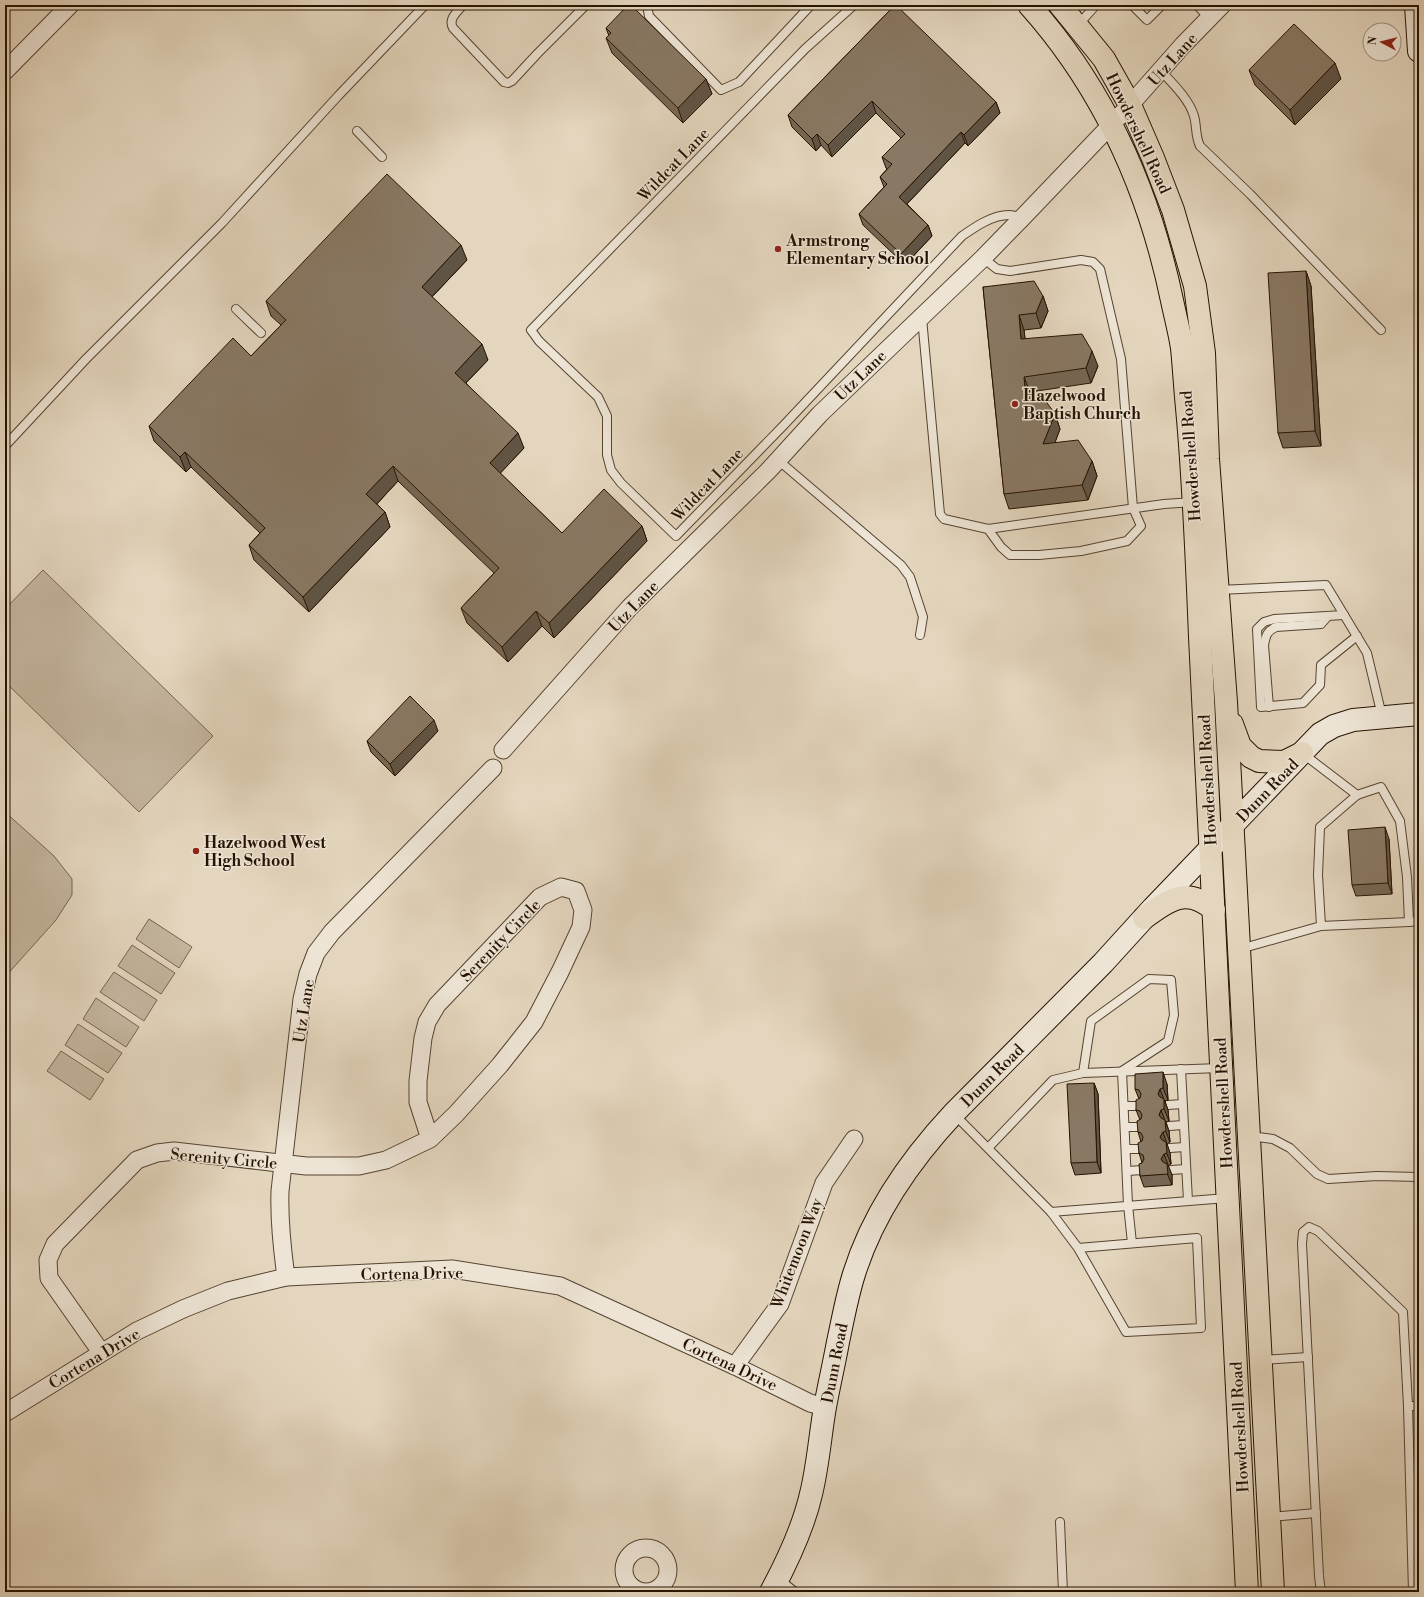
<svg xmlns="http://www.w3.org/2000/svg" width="1424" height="1597" font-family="'Libre Bodoni',serif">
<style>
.green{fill:#c4b59e;stroke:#75644f}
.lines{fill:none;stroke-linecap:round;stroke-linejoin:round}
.lane-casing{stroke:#564330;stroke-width:10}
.street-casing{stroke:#564330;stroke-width:19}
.secondary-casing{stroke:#261200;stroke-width:24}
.primary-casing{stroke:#261200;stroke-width:24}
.lane{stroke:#ede4d5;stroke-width:8}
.street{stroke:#ede4d5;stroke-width:17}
.secondary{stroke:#ede4d5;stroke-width:22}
.primary{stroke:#e4d6be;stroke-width:22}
.wall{fill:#766755;stroke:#261200}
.shaded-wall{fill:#605445;stroke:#261200}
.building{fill:#897863;stroke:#261200}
.poi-dot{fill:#8f2418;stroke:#ede4d5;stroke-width:1.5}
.labels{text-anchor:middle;stroke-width:3;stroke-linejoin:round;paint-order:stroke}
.street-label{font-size:16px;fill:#261200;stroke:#ede4d5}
.poi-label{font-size:16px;font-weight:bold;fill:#261200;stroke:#ede4d5;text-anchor:start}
</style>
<rect width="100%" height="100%" fill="#e4d6be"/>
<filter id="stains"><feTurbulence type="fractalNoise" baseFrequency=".005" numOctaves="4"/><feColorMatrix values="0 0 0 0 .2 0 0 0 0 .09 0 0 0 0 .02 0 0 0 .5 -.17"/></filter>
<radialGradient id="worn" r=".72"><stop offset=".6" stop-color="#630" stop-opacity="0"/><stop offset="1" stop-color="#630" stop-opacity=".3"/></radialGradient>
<g class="green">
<path d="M43 570 213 736 139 812 5 682V609Z"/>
<path d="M5 812 54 856 72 879V895L56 920 5 977Z"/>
<path d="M149 919 192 947 179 968 136 939Z"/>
<path d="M132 945 175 973 161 994 118 966Z"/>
<path d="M114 972 157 1000 144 1021 100 992Z"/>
<path d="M96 998 139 1027 126 1047 83 1019Z"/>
<path d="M78 1024 122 1053 108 1073 65 1045Z"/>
<path d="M61 1051 104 1079 90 1100 47 1071Z"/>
</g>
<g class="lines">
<g class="lane-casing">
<g id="lane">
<path d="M463 5C457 12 448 19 453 28L504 82 508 83 512 81 538 53 586 5"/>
<path d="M647 5 649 16 721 90 739 82 811 5"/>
<path d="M854 5 805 49 531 330 539 341 598 397 607 416V455L611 470 621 483 676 536 783 426 962 236C975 227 992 215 1009 215 1013 215 1018 217 1022 217"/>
<path d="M1132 5 1147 20 1162 5"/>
<path d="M1197 5 1209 18"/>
<path d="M1078 25 1096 5"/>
<path d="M1161 71C1173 84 1189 99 1194 116 1197 126 1195 136 1200 146L1250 194 1381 330"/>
<path d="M357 131 382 157"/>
<path d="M983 258 997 269 1010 271 1081 260 1093 262 1100 269 1121 359 1133 508 1141 526 1127 541 1081 551 1039 555H1010L1001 547 988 529"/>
<path d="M236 309 261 333"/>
<path d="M922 318 940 514 944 519 988 529 1164 504 1194 502"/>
<path d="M5 446 86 359 222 223 338 96 425 5"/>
<path d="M778 460 901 565 910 577 923 617 920 635"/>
<path d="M1219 590 1326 585 1367 653 1382 716"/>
<path d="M1344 615 1274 619 1264 622 1257 629 1261 707 1303 703 1320 685 1321 665 1357 636"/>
<path d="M1269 707 1264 645C1266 635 1267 631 1276 627L1321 624 1328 616"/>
<path d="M1302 753 1357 795"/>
<path d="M1409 922 1419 921"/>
<path d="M1240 949 1321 926 1318 875 1320 827 1357 795 1381 787 1400 821 1407 877 1409 922 1321 926"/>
<path d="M1181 1069 1188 1201"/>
<path d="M1083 1073 1091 1021 1149 979 1171 980 1174 1015 1168 1041 1122 1071 1128 1205 1132 1243"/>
<path d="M1168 1105 1182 1104"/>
<path d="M1124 1106H1140"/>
<path d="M954 1114 1051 1212 1227 1198"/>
<path d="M1169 1126 1183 1125"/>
<path d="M1125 1127H1141"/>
<path d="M1250 1136 1273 1139 1290 1148 1317 1174 1328 1179 1377 1176 1419 1177"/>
<path d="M989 1147 1053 1080 1083 1073 1220 1068"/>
<path d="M1170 1148 1185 1147"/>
<path d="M1126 1149H1142"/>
<path d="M1171 1170 1186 1169"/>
<path d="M1127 1171 1143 1170"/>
<path d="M1051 1212 1078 1248 1197 1238 1201 1328 1126 1332 1078 1248"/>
<path d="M1261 1360 1308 1357"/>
<path d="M1408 1406 1413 1592"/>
<path d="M1270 1517 1316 1513"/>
<path d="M1060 1522 1063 1592"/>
<path d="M779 1579 795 1592"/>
<path d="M1321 1592 1319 1576 1302 1244 1303 1232 1309 1227 1318 1231 1403 1312 1408 1406H1419"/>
</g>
</g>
<g class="street-casing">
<g id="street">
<path d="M5 71 70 5"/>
<path d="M503 750 630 607 768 471 820 414 983 258 1022 218 1130 105 1183 45 1222 5"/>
<path d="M286 1277C282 1248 279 1220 280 1191L302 999 308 974 316 953 332 932 493 768"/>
<path d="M101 1352 49 1278 48 1260 55 1244 137 1160 157 1153 174 1151 306 1166H359L386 1160 430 1139 456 1114 500 1065 534 1022 560 972 581 927 583 910 576 891 561 887 540 897 437 1005 427 1022 423 1038 418 1081V1102L430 1139"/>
<path d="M735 1366 780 1304 824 1183 854 1139"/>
<path d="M5 1413 137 1331 183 1309 228 1291 286 1277 452 1269 560 1286 735 1366 810 1403 825 1407"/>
<circle cx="646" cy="1570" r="22"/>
</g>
</g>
<g class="secondary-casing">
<g id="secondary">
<path d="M1416 5 1419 51"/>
<path d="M771 1592C786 1564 804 1525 811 1494 818 1466 820 1436 825 1407 829 1385 834 1364 838 1342 843 1319 847 1296 854 1274 873 1213 911 1159 954 1113L1103 963 1153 908 1320 734 1334 726 1353 720 1419 714"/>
</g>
</g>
<g class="primary-casing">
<g id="primary">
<path d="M1029 5C1106 91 1150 192 1173 305 1176 319 1180 334 1182 348 1184 368 1185 388 1187 408 1194 484 1197 561 1200 637L1247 1592"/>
<path d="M1060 5 1104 59 1130 105 1153 158 1173 210 1195 286 1204 353 1208 459 1226 702 1273 1592"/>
<path d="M1232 724 1240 746 1251 757 1259 761 1284 762 1302 753"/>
<path d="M1144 918C1168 900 1187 886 1214 910"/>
</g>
</g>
<use href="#lane" class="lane"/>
<use href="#street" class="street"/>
<use href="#secondary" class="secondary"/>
<use href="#primary" class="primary"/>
</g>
<g class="wall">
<path d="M895 5 996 102 1000 113 968 146 965 143 907 204 928 225 932 236 905 265 863 225 859 214 884 187 880 177 887 169 886 168 882 157 901 138 876 113 832 157 821 145 816 151 792 127 788 115Z"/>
<path d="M606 28 706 79 712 94 683 123 612 53 606 38 609 36Z"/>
<path d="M1249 70 1341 79 1295 125 1255 85Z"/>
<path d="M467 260 432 297 488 360 466 383 524 448 500 473 562 533 642 526 647 541 554 638 542 626 508 662 467 623 461 608 494 573 398 481 377 504 385 512 390 527 309 612 254 560 249 545 260 533 191 467 186 472 154 441 149 426 251 356 281 325 271 316 266 301Z"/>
<path d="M1306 271 1311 286 1321 446 1283 448 1278 433Z"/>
<path d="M983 287 1043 296 1048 311 1041 328 1024 330 1025 339 1098 366 1091 383 1030 392V400L1055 414 1060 429 1055 442 1092 461 1097 476 1088 500 1009 509 1004 494Z"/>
<path d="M438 731 395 776 371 752 367 741Z"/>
<path d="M1389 839 1392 894 1356 896 1352 885Z"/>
<path d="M1094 1083 1098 1094 1101 1173 1075 1175 1071 1163Z"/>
<path d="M1167 1084 1168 1100 1165 1101 1168 1110 1169 1121 1166 1122 1169 1131 1170 1142 1167 1144 1170 1153 1171 1164 1168 1166 1172 1175V1185L1144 1187 1140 1176 1142 1163 1139 1153 1141 1142 1138 1132 1140 1120 1136 1110 1139 1099 1135 1089Z"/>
</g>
<g class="shaded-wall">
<path d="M1335 63 1341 79 1295 125 1290 110Z"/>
<path d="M706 79 712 94 683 123 678 108Z"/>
<path d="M872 101 876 113 832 157 828 145Z"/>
<path d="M996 102 1000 113 968 146 964 135Z"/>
<path d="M961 132 965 143 903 208 899 197Z"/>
<path d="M817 134 821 145 816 151 812 139Z"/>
<path d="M928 225 932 236 905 265 901 254Z"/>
<path d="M461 245 467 260 427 302 422 287Z"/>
<path d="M1306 271 1311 286 1321 446 1315 431Z"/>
<path d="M1043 296 1048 311 1041 328 1036 313Z"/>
<path d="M1019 315 1024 330 1027 354 1021 339Z"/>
<path d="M482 344 488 360 461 388 455 373Z"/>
<path d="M1092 351 1098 366 1091 383 1086 368Z"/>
<path d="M1024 377 1030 392 1032 415 1026 400Z"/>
<path d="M1055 414 1060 429 1049 459 1043 444Z"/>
<path d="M518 433 524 448 495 479 490 463Z"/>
<path d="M185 452 191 467 186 472 180 457Z"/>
<path d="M1092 461 1097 476 1088 500 1082 485Z"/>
<path d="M393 466 398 481 372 509 366 494Z"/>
<path d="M385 512 390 527 309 612 303 597Z"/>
<path d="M642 526 647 541 554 638 549 623Z"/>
<path d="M536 611 542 626 508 662 502 647Z"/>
<path d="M434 720 438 731 395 776 390 764Z"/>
<path d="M1385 827 1389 839 1392 894 1388 883Z"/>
<path d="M1163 1072 1167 1084 1168 1100 1163 1088Z"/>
<path d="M1094 1083 1098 1094 1101 1173 1097 1162Z"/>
<path d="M1160 1089 1168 1110 1169 1121 1158 1094Z"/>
<path d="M1161 1110 1169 1131 1170 1142 1159 1115Z"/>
<path d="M1163 1132 1170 1153 1171 1164 1160 1137Z"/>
<path d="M1164 1154 1172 1175V1185L1161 1159Z"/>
</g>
<g class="building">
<path d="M628 5H631L706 79 678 108 606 38 611 33 606 28Z"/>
<path d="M895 5H896L996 102 964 135 961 132 899 197 928 225 901 254 859 214 887 184 880 177 892 164 882 157 905 134 872 101 828 145 817 134 812 139 788 115Z"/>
<path d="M1294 24 1335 63 1290 110 1249 70Z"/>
<path d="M387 174 461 245 422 287 482 344 455 373 518 433 490 463 562 533 604 489 642 526 549 623 536 611 502 647 461 608 499 568 393 466 366 494 385 512 303 597 249 545 265 528 185 452 180 457 149 426 233 338 251 356 286 320 266 301Z"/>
<path d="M1306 271 1315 431 1278 433 1268 273Z"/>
<path d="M1034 281 1043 296 1036 313 1019 315 1021 339 1082 334 1092 351 1086 368 1024 377 1026 400H1045L1055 414 1043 444 1078 440 1092 461 1082 485 1004 494 983 287Z"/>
<path d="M410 696 434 720 390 764 367 741Z"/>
<path d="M1385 827 1388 883 1352 885 1348 830Z"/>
<path d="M1163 1072V1088L1160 1089 1158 1094 1160 1097 1164 1099V1109L1161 1110 1159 1115 1161 1118 1165 1120 1166 1131 1163 1132 1160 1137 1162 1140 1166 1142 1167 1153 1164 1154 1161 1159 1163 1162 1167 1164 1168 1174 1140 1176 1139 1164 1142 1163 1144 1159 1143 1155 1139 1153 1138 1143 1142 1141 1143 1137 1141 1133 1138 1132 1137 1121 1141 1119 1142 1115 1140 1111 1136 1110V1100L1140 1098 1141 1094 1139 1090 1135 1089V1074Z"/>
<path d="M1094 1083 1097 1162 1071 1163 1067 1084Z"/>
</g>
<g class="poi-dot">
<circle cx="778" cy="249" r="4"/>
<circle cx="1015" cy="404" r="4"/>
<circle cx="196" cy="851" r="4"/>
</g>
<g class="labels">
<g class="street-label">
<text transform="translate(1172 59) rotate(-48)" y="6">Utz Lane</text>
<text transform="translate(1139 133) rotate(65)" y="6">Howdershell Road</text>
<text transform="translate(673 164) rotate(-46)" y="6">Wildcat Lane</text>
<text transform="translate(860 375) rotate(-44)" y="6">Utz Lane</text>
<text transform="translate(1190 456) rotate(-94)" y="6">Howdershell Road</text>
<text transform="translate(707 484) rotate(-46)" y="6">Wildcat Lane</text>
<text transform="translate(633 606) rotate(-46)" y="6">Utz Lane</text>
<text transform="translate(1207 780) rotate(-93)" y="6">Howdershell Road</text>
<text transform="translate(1267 790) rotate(-46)" y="6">Dunn Road</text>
<text transform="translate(500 940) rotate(-46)" y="6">Serenity Circle</text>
<text transform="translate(303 1011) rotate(-81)" y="6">Utz Lane</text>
<text transform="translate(992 1075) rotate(-45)" y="6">Dunn Road</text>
<text transform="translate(1223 1103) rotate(-93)" y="6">Howdershell Road</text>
<text transform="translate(224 1158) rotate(5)" y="6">Serenity Circle</text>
<text transform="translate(796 1253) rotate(-69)" y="6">Whitemoon Way</text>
<text transform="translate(412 1273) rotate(-1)" y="6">Cortena Drive</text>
<text transform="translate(94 1358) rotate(-31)" y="6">Cortena Drive</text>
<text transform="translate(834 1363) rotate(-79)" y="6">Dunn Road</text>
<text transform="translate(730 1364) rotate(25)" y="6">Cortena Drive</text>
<text transform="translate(1239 1427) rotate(-93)" y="6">Howdershell Road</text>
</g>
<g class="poi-label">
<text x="786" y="246">Armstrong<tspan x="786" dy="18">Elementary School</tspan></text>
<text x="1023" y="401">Hazelwood<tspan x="1023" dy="18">Baptish Church</tspan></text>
<text x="204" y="848">Hazelwood West<tspan x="204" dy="18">High School</tspan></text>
</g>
</g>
<rect width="1424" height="1597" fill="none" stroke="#e4d6be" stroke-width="20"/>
<rect x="6" y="6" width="1412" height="1585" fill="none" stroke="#261200" stroke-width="2"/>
<rect x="10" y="10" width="1404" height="1577" fill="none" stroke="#261200"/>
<g transform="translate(1382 42) rotate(277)"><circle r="19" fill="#ede4d5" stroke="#9d9080"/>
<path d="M0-3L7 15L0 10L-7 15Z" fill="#8f2418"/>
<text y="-6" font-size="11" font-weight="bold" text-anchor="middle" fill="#261200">N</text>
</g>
<rect width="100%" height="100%" filter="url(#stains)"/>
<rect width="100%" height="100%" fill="url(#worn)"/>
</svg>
